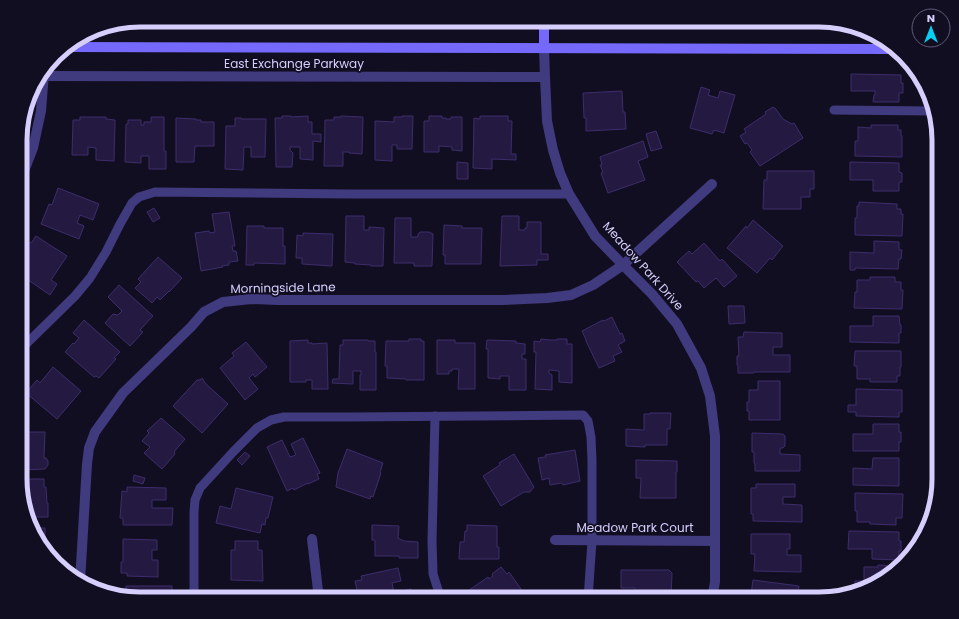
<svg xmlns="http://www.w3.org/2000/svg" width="959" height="619" font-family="Poppins,sans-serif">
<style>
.building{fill:#241a41;stroke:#3d2d6c}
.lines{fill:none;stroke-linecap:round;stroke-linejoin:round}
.service{stroke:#403a7e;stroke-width:9}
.minor{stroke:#403a7e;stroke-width:10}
.tertiary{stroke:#403a7e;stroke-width:10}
.secondary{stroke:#7469fa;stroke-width:10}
.labels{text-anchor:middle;stroke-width:3.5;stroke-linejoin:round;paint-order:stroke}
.street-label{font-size:12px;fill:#d6cffd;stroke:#120e21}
.rim{fill:none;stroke:#d6cffd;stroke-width:5}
</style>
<rect width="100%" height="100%" fill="#120e21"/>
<g class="building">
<path d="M851 74 901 75V83H903V93H899V102H873L874 95H875V91H851Z"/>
<path d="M701 87 710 90 708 95 718 98 720 91 735 95 724 133 714 130 712 134 690 128Z"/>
<path d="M622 91 623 112H625L626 129 586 131V118H584L583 93Z"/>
<path d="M773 107 774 108H775L783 119 792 124 794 123 803 138 760 166 750 152 752 150 747 143 745 144 740 136 746 132 744 129 766 114 765 112Z"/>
<path d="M282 116H291V117L308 116V122H312V134H321V142L313 141V160L300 159V147H290V150L293 153 292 167H276L275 118H282Z"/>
<path d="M341 116 363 117 362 154 349 153V152H343V166H324L325 120H334V117H341Z"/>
<path d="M402 116H413L412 149H397V145H392V161L375 160V121L394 122V117H402Z"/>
<path d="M429 116H442V118H446V119H451V117H462V151L452 150V147L439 146V152H424V121H429Z"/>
<path d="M480 116H508V121H512L511 154H516V160L492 159V169L473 168 474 118 480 119Z"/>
<path d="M80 117H106V119L115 120 114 161 96 160V148L88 147V155H72L73 120H80Z"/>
<path d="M151 117H164V151H166V169H149V156H141V163L125 162 126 124H128V120H141V125H144V122H151Z"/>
<path d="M176 118 196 119V120H201V122H214V146H195L194 162H176Z"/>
<path d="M235 118H241V119H266L265 157H251V147H244L243 170 225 169 226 126H235Z"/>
<path d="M871 125H898V130H901V136H902V157L855 156V141H858V127L871 128Z"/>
<path d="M656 131 662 148 651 151 646 134Z"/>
<path d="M643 141 648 157 638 161 645 180 608 193 601 173 603 172 600 165H602L600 157Z"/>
<path d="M457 162 468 163V179H457Z"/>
<path d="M850 162 899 163V172L902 173V182H899V191H873V180H850Z"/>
<path d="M767 171H814V189H810V197H801V209H763L764 180H767Z"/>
<path d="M58 188 99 204 93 220 80 215 77 223 84 226 79 239 41 224 49 204 52 205Z"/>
<path d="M859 202 897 204V209H901V214H903L902 236 855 235V218H857V206H859Z"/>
<path d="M154 208 160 218 153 222 147 212Z"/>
<path d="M229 212 235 246H232L233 251H236L238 261 229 262V265L222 266 223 267 201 271 195 233 209 231 210 233 215 232 212 214Z"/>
<path d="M346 216H364V230H369V227L384 228 383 266H371V265L355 264V263L345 262Z"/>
<path d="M502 216H519V230H525V228H527V222H541V254H548V260H537V265L500 266Z"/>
<path d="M395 218H411V237H418V234L420 232H429L433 234 432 266H414V263H394Z"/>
<path d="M753 220 783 246 772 260 770 258 757 273 727 248 746 226 747 228Z"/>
<path d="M444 225 462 226V228H482L481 264H445V255H443Z"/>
<path d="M247 226H264V228H283V246H285V264L254 263V265H246Z"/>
<path d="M303 233 333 234 332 266 302 264V258H296L297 235 303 236Z"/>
<path d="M36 236 67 256 51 280 57 284 50 295 21 275V248L24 250 28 243 32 242Z"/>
<path d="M874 241 899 242V250H902L901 259H899L898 269 855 268V270H850V252L874 253Z"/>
<path d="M704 243 720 261 722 259 737 276 724 287 716 278 704 288 698 281 696 282 677 262 689 251 692 254Z"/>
<path d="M158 257 182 278 169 292V291L160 300 157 297 152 303 135 288 141 282 138 279Z"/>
<path d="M870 277H895V282H901V290H903L902 309 854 308 855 292H857V280H870Z"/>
<path d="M119 285 153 316 140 330 143 332 130 346 105 323 113 314 118 315 122 311 108 297Z"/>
<path d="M21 301 29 309 21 316Z"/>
<path d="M728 306H744L745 323 729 324Z"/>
<path d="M873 316H899L900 325H901V333H899V343L850 342V326H873Z"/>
<path d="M612 317 620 334 622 333 625 341 618 345 622 352 613 356 615 361 599 368 586 341V340L582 331 603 320 604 321Z"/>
<path d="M84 320 120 352 114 358 116 359 99 378 96 376 94 377 65 352 73 343 74 344 79 338 73 333Z"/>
<path d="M744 332 782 333V347H773V355H790V372H754V373H738V365H737V356H739L738 337H743Z"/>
<path d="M409 339H421V341H424V380H406V379L387 378V366H385L386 341H409Z"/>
<path d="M541 339 550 340H557V339H567V344H572V383L559 382V371L549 370V373L552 375V390L535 389 536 352H534V341L540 342Z"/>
<path d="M308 340V343H312V344L327 343 328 389H312V380H306V382H290V341Z"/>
<path d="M343 340H368V341H375V352H376V390H360V375H361V371H353V384L332 383 333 379H339L340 345H343Z"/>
<path d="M437 340H455V343H475V389H458L459 369H452V371H449V374H437Z"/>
<path d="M487 340 516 341V343L525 344V354H522V359H526V390H509V376H500V379L488 378V349H486Z"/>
<path d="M246 342 267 367 255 377 253 374 249 378 258 389 245 400 220 368 234 356 232 353Z"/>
<path d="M855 351H901V367H900V376H897V382H870V379H857V366H854Z"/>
<path d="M53 367 81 391 57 419 26 393 37 380 40 383Z"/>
<path d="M202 378 206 384 228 404 202 433 173 406 197 380H200Z"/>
<path d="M758 381H780V420H749V411H747V402H749V390H758Z"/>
<path d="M856 389 902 390V412H899V417L856 416V412H848V405H856Z"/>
<path d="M650 413H671L670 429H667V445H645V447L626 446V429L644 430V414H650Z"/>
<path d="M161 418 185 439 174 452 175 454 162 469 144 453 150 447 142 441 149 433 147 431Z"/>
<path d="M873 424H899V432H901V442H899V451H853V434H873Z"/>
<path d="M21 432H45L44 458H46L48 461V465L45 469 21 470Z"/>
<path d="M752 433 783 434 785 436V446L783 448H780V454L800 455V471H755V464L754 463V452H752Z"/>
<path d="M303 438 320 473 317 474 319 479 308 484V483L294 490 293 488 287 491 267 447 282 440 290 457 296 455 291 444Z"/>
<path d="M347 449 383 463 380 472 381 473 373 497 371 496 370 499 336 487 338 473Z"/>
<path d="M575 450 580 481 563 485 562 483 550 485 549 478 542 480 538 458 546 457 545 455Z"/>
<path d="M245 452 250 456 242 465 237 460Z"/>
<path d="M514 454 534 487 530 492H524L501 506 483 476 500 465 499 463Z"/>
<path d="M873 458H899V486L853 485V468L872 469Z"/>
<path d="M636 460 677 461V472H676V498H640L641 478H636Z"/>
<path d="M134 475 145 478 143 484 133 481Z"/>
<path d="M21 479H44V487H46L47 503H48V517H29L21 494Z"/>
<path d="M756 484H795V497H783V504L802 505V522L753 521V514H751V488H756Z"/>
<path d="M127 487 166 488V500H152V508H173L172 525H123V518H120L122 491 127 492Z"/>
<path d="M236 488 273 497 268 518H266L265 525 262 524 260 533 216 523 220 506 231 509Z"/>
<path d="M855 493 903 494 902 518H896V525L870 524V522H857V511H855Z"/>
<path d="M372 525 399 526 398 538 404 541 418 542V558H399V556H375V540H372Z"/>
<path d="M467 525 497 526V547H499V559H459L460 542H464L465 531H467Z"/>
<path d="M32 528H45V548H48V552L36 539Z"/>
<path d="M849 531 899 532V541H901V551H899V560L872 559V549H848Z"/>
<path d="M751 534H790V549H787V555H801V572L754 571 755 554H751Z"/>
<path d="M123 539 157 540V550H152V560H158V577L127 576V573H121V562H123Z"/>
<path d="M235 541H258V550H262L263 581 231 580V550H235Z"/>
<path d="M878 565 897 566 879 583 854 590 855 581H864V567H878Z"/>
<path d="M501 567 507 574 509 572 526 596 522 599H465L462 595 488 577 489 579 493 576 492 574Z"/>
<path d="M398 568 401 581 392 583 394 593 411 589 412 599H359L355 581 362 580 361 576Z"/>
<path d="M621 570H669L672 573 671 599H628V598H635V588H621Z"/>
<path d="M753 580 799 586 797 599H748H749L750 595H751Z"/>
<path d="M126 586H172V599H140L123 596V594H125Z"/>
<path d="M236 591 281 592V599H235Z"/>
<path d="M540 595 546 597 547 595 557 599H538Z"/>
</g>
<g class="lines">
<g class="service">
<path d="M834 110 932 111"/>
<path d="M21 349 75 296 90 278 106 252 120 224 132 203 139 197 155 192 349 194H569"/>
<path d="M435 416 432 541 433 574 441 599"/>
<path d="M194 599V512L195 500 200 488 234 451 257 428 271 420 284 417H350L583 415 588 421 591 437 592 460V541L588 599"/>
</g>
<g class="minor">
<path d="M544 48 545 77 547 121 553 150 560 173 569 194 595 236 623 265 652 294 677 324 701 368 710 396 715 436V582L712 599"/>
<path d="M44 76 545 77"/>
<path d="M312 539 319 599"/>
<path d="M555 540 715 541"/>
<path d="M80 582 87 464 89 448 95 432 123 393 191 327 204 312 223 302 251 299 278 300H503L547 298 571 295 593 285 623 265 712 184"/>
</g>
<path class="tertiary" d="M21 179 33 148 41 111 44 72"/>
<g class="secondary">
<path d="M544 20V48"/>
<path d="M65 47 894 49"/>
</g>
</g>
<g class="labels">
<g class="street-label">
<text x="294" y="68">East Exchange Parkway</text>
<text transform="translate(643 266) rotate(48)" y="4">Meadow Park Drive</text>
<text transform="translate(283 288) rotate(-1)" y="4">Morningside Lane</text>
<text x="635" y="532">Meadow Park Court</text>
</g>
</g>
<path d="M0 0H959V619H0ZM140 27H819A113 113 0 0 1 932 140V479A113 113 0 0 1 819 592H140A113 113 0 0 1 27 479V140A113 113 0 0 1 140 27Z" fill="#120e21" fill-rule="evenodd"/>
<path class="rim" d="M140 27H819A113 113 0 0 1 932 140V479A113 113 0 0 1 819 592H140A113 113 0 0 1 27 479V140A113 113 0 0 1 140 27Z"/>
<g transform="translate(931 28)"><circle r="19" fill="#120e21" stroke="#605b79"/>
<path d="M0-3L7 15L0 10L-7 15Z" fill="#08cef0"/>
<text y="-6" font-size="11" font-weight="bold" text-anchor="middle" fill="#d6cffd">N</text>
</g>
</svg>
